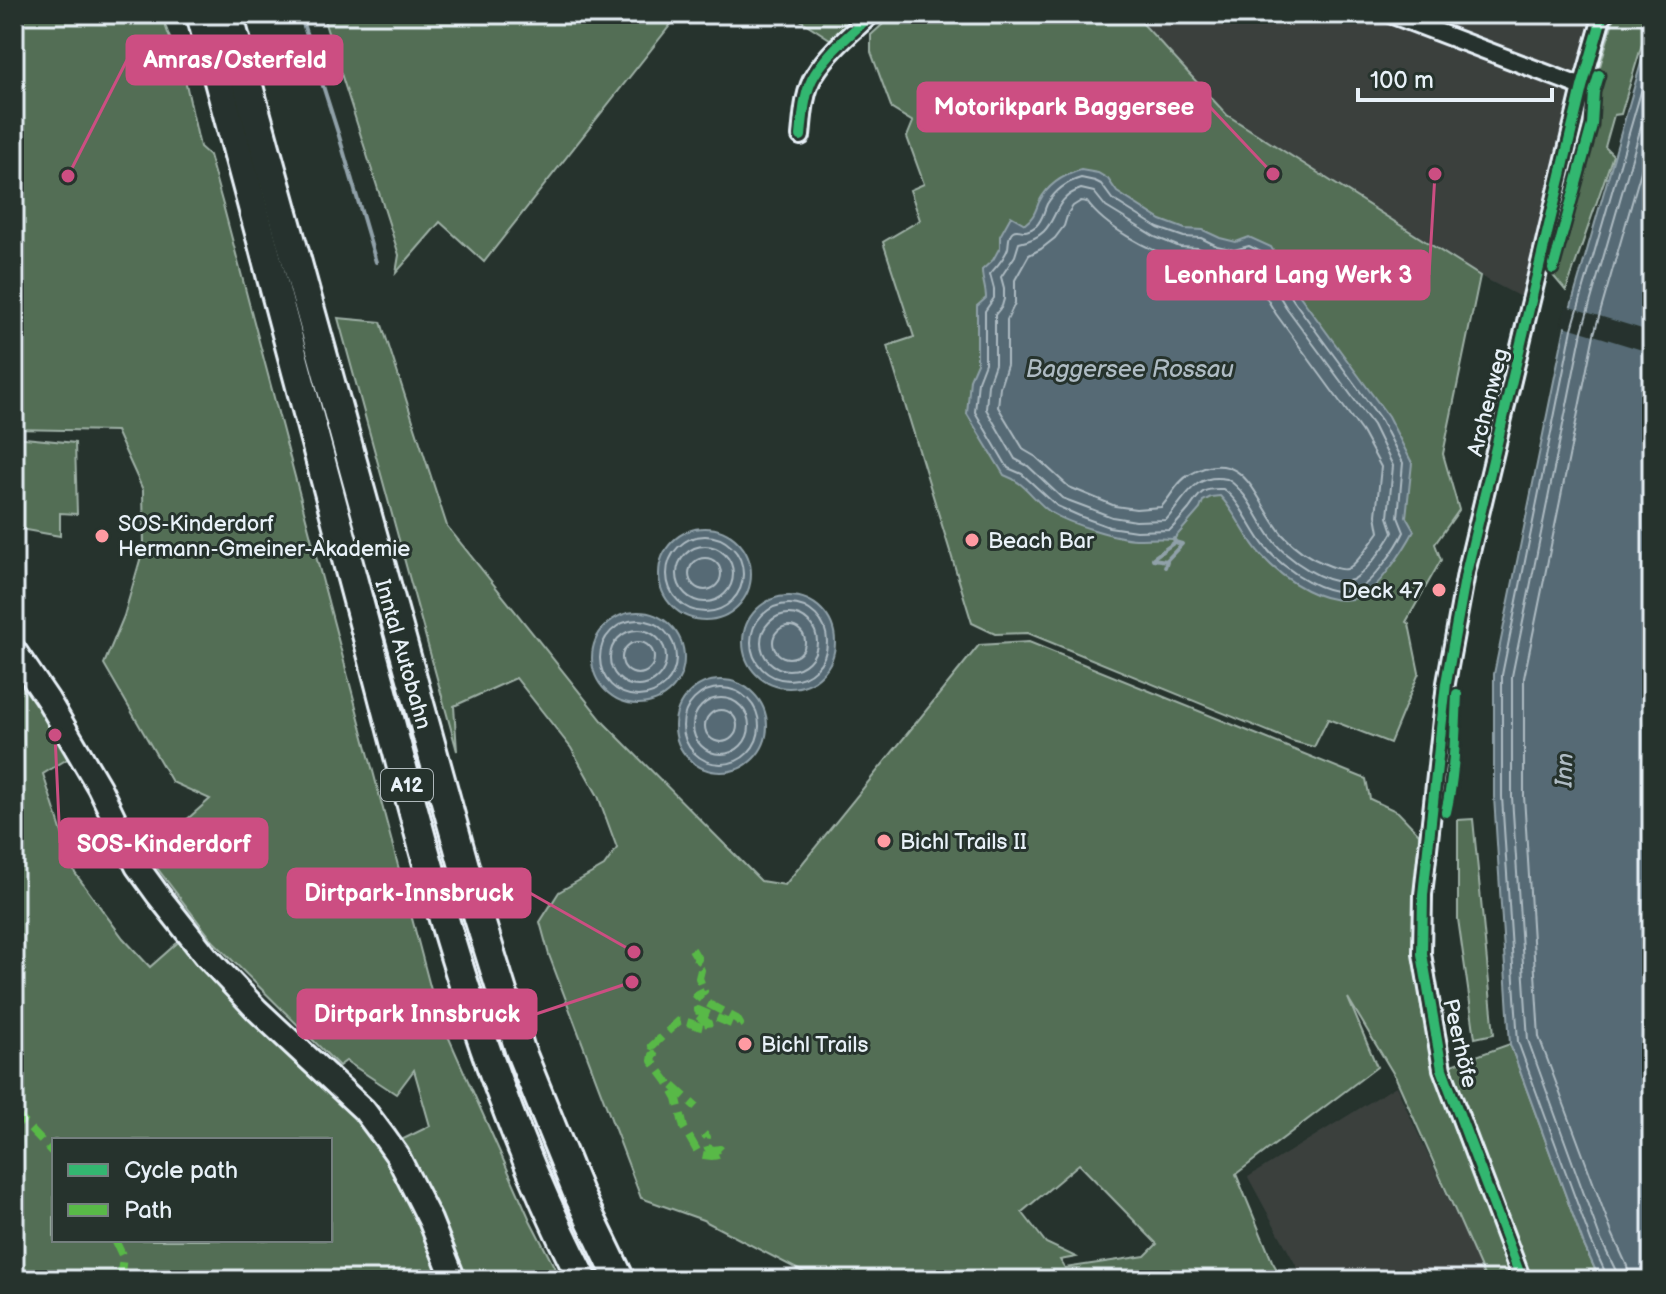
<svg xmlns="http://www.w3.org/2000/svg" width="1666" height="1294" font-family="'Balsamiq Sans',sans-serif">
<style>
.built{fill:#3a403e}
.green{fill:#536e55;stroke:#9eb0a6;stroke-width:2;fill-rule:evenodd}
.water{fill:#566b74;stroke:#90a1a9;stroke-width:2}
.pier{fill:#26332d}
.lines{fill:none;stroke-linecap:round;stroke-linejoin:round}
.shore{stroke:#aebbc3;stroke-width:2}
.stream{stroke:#90a1a9;stroke-width:4}
.minor-casing{stroke:#e8f1f8;stroke-width:22}
.secondary-casing{stroke:#e8f1f8;stroke-width:28}
.motorway-casing{stroke:#e8f1f8;stroke-width:34}
.minor{stroke:#26332d;stroke-width:16}
.secondary{stroke:#26332d;stroke-width:22}
.motorway{stroke:#26332d;stroke-width:28}
.quiet{stroke:#58b947;stroke-width:8;stroke-dasharray:16 8;stroke-linecap:butt}
.cycleway-casing{stroke:#26332d;stroke-width:15}
.cycleway{stroke:#33b770;stroke-width:10}
.poi-dot{fill:#ff9aa2;stroke:#26332d;stroke-width:3}
.labels{text-anchor:middle;stroke-width:6;stroke-linejoin:round;paint-order:stroke}
.shield{fill:#26332d;stroke:#aeb8bb;stroke-width:2}
.shield-label{font-size:20px;font-weight:bold;fill:#e8f1f8}
.street-label{font-size:22px;fill:#e8f1f8;stroke:#26332d}
.poi-label{font-size:22px;fill:#e8f1f8;stroke:#26332d;text-anchor:start}
.water-label{font-size:24px;font-style:italic;fill:#aebbc3;stroke:#26332d}
.leader{fill:none;stroke:#cc4e82;stroke-width:3}
.callout-dot{fill:#cc4e82;stroke:#26332d;stroke-width:3}
.callout{fill:#cc4e82;stroke:#cc4e82;stroke-width:3}
.callout-label{font-size:24px;text-anchor:middle;font-weight:bold;fill:#fff}
</style>
<rect width="100%" height="100%" fill="#26332d"/>
<filter id="ink" filterUnits="userSpaceOnUse"><feTurbulence type="fractalNoise" baseFrequency=".0125" numOctaves="2"/><feDisplacementMap in="SourceGraphic" scale="16" xChannelSelector="R" yChannelSelector="G"/><feConvolveMatrix kernelMatrix="1 2 1 2 8 2 1 2 1" color-interpolation-filters="sRGB"/></filter>
<g filter="url(#ink)">
<g class="built">
<path d="M1134 14H1603L1532 303 1480 276 1227 115Z"/>
<path d="M1396 1086 1486 1280H1304L1248 1177Z"/>
</g>
<g class="green">
<path d="M14 14H161L185 79 200 147 209 155 223 205 436 1009 530 1220 561 1280H14V662L38 699 49 724 69 758 43 774 75 873 123 938 150 967 184 937 385 1148 430 1126 414 1070 396 1094 346 1061 339 1066 213 941 147 855 210 799 172 782 104 664 124 616 144 546 143 490 116 431 14 429ZM54 1140H330V1240H54Z"/>
<path d="M322 14H679L484 262 440 222 396 273 399 255Z"/>
<path d="M791 14H861L833 41Z"/>
<path d="M894 14H1134L1227 115 1480 276 1443 454 1459 510 1435 544 1441 560 1406 622 1409 624 1419 673 1390 743 1328 719 1314 747 1292 741 1028 633 995 634 972 623 887 346 914 337 883 242 920 220 910 190 924 184 907 137 913 122 892 109 871 52V35Z"/>
<path d="M1615 14H1651L1621 114 1614 115 1605 147 1613 155 1566 291 1550 272 1590 101Z"/>
<path d="M338 318 381 322 447 526 605 724 761 881 785 885 979 645 1029 642 1366 779 1370 799 1398 812 1419 834 1416 955 1436 1070 1516 1280H1486L1396 1078 1348 998 1377 1067 1236 1174 1272 1261 1283 1280H818L703 1220 641 1198 549 955 540 922 559 892 604 866 617 848 598 796 571 748 516 678 454 706 457 751ZM1079 1164 1157 1244 1145 1256 1065 1268 1060 1260 1076 1257 1046 1243 1022 1212Z"/>
<path d="M14 437 75 443 77 514 60 513V536L14 528Z"/>
<path d="M1473 819 1494 1034 1475 1038 1458 919V820Z"/>
<path d="M1510 1044 1584 1245 1600 1280H1528L1451 1065Z"/>
</g>
<g class="water">
<path d="M1652 25V758L1650 775 1652 804V1280H1600L1584 1245 1510 1044 1494 797V674L1565 327Z"/>
<path d="M1081 170 1098 173 1108 179 1117 192 1161 220 1185 229 1203 230 1220 238 1236 242 1249 237 1271 247 1300 296 1388 416 1412 463 1406 517 1414 531C1405 548 1378 590 1360 597 1326 609 1284 580 1262 556 1245 538 1237 514 1220 496L1211 497 1203 501 1200 509 1174 539C1161 538 1149 539 1136 539 1116 538 1070 524 1052 513 1033 501 1027 483 1004 475L967 414 970 379 977 363V306L986 298C986 288 982 280 982 270L993 260 1000 247V236L1011 216 1025 224C1034 217 1035 212 1039 202 1048 184 1063 175 1081 170Z"/>
<circle cx="705" cy="574" r="46"/>
<circle cx="789" cy="642" r="46"/>
<circle cx="638" cy="658" r="46"/>
<circle cx="721" cy="726" r="46"/>
</g>
<path class="pier" d="M1566 306 1652 332V353L1561 325Z"/>
<g class="lines">
<g class="shore">
<path d="M1081 178 1095 181 1101 184 1112 199 1158 228 1184 237 1201 238 1217 246 1234 250 1249 246 1265 254 1294 301 1381 420 1403 463 1398 517 1404 532C1397 547 1373 582 1358 589 1330 601 1283 569 1266 548 1250 529 1243 504 1223 489 1200 488 1201 493 1189 509 1183 516 1177 523 1170 530L1136 531 1109 527 1082 517 1057 506 1022 474 1008 468 975 412 978 381 985 363V311L994 298V289L990 274C997 266 1005 258 1008 248 1009 243 1008 234 1013 231 1019 227 1024 236 1036 226 1043 219 1043 213 1047 204 1055 191 1066 182 1081 178Z"/>
<path d="M1081 189 1094 192 1106 207 1155 237 1180 247 1198 248 1215 256 1232 260 1249 257 1259 262 1286 307 1373 425 1393 466 1388 517 1393 532C1386 545 1365 574 1352 580 1329 589 1284 557 1272 539 1257 519 1248 492 1227 479 1193 472 1185 500 1166 520L1136 521 1112 517 1086 507 1062 498 1028 466 1015 459 986 409 988 384 995 364V315L1002 306 1004 299V288L1001 277 1015 256 1019 243C1064 234 1045 201 1081 189Z"/>
<path d="M1081 201 1087 202C1104 226 1148 251 1177 258 1183 260 1190 259 1196 260 1209 264 1219 271 1232 272 1239 273 1245 271 1251 272L1276 314 1362 432 1381 467 1376 515 1379 532C1372 541 1357 565 1347 569 1340 571 1330 566 1323 563 1308 557 1294 547 1283 535 1256 504 1246 442 1189 475 1177 481 1171 497 1161 507L1136 509 1115 506 1069 487 1036 457 1024 450 998 407 1000 387 1007 365V320L1015 303V280L1029 255 1041 249 1055 238 1064 226 1068 213 1073 206Z"/>
<circle cx="705" cy="574" r="38"/>
<circle cx="705" cy="574" r="28"/>
<circle cx="705" cy="574" r="16"/>
<circle cx="789" cy="642" r="38"/>
<circle cx="789" cy="642" r="28"/>
<circle cx="638" cy="658" r="38"/>
<circle cx="789" cy="642" r="16"/>
<circle cx="638" cy="658" r="28"/>
<circle cx="638" cy="658" r="16"/>
<circle cx="721" cy="726" r="38"/>
<circle cx="721" cy="726" r="28"/>
<circle cx="721" cy="726" r="16"/>
<path d="M1607 1280 1606 1274 1591 1241 1518 1042 1502 797V675L1572 329 1652 54"/>
<path d="M1617 1280 1616 1271 1600 1238 1528 1040 1512 797V676L1582 331 1652 89"/>
<path d="M1629 1280 1627 1266 1612 1233 1539 1037 1524 796V678L1594 334 1652 133"/>
</g>
<g class="stream">
<path d="M300 14 339 136 376 262"/>
<path d="M1166 561 1182 544 1175 542"/>
<path d="M1165 567 1167 561 1153 559V558L1175 542 1174 539"/>
</g>
<g class="minor-casing">
<g id="minor">
<path d="M1390 14 1582 87"/>
<path d="M801 136C803 116 804 91 815 74 830 50 852 33 872 14"/>
<path d="M1522 1280 1442 1069 1422 954 1423 895 1446 683 1466 573 1582 87 1603 14"/>
</g>
</g>
<g class="secondary-casing">
<path id="secondary" d="M14 650 48 700 99 787 137 866 158 895 206 956 257 1010 364 1110 385 1138 397 1155 430 1220 454 1280"/>
</g>
<g class="motorway-casing">
<g id="motorway">
<path d="M201 14C257 222 313 429 368 638 425 855 479 1079 583 1280"/>
<path d="M228 14 472 895 520 1050 578 1193 620 1280"/>
</g>
</g>
<use href="#minor" class="minor"/>
<use href="#secondary" class="secondary"/>
<use href="#motorway" class="motorway"/>
<g class="quiet">
<path d="M692 949 698 959 695 963 701 970 699 978 704 991 696 995 703 1001 737 1019 740 1024 736 1026 698 1010 693 1012 708 1023 709 1028C699 1029 691 1021 679 1021L652 1046 658 1049V1052L653 1055 652 1061 667 1081 677 1099 684 1128 699 1154C708 1156 716 1158 723 1152L720 1149 714 1150 708 1148 706 1142 707 1137 704 1134"/>
<path d="M673 1086 696 1107"/>
<path d="M14 1112 54 1154"/>
<path d="M115 1240 123 1257 120 1280"/>
</g>
<g class="cycleway-casing">
<g id="cycleway">
<path d="M801 136C803 116 804 91 815 74 830 50 852 33 872 14"/>
<path d="M1553 269 1592 125 1594 92 1599 75"/>
<path d="M1446 812C1455 774 1455 734 1457 694"/>
<path d="M1522 1280 1442 1069 1422 954 1423 895 1446 683 1466 573 1582 87 1603 14"/>
</g>
</g>
<use href="#cycleway" class="cycleway"/>
</g>
</g>
<g class="poi-dot">
<circle cx="102" cy="536" r="8"/>
<circle cx="972" cy="540" r="8"/>
<circle cx="1439" cy="590" r="8"/>
<circle cx="884" cy="841" r="8"/>
<circle cx="745" cy="1044" r="8"/>
</g>
<g class="labels">
<rect class="shield" x="381" y="769" width="52" height="32" rx="6"/>
<g class="shield-label">
<text x="407" y="792">A12</text>
</g>
<g class="street-label">
<text transform="translate(1487 402) rotate(-76)" y="8">Archenweg</text>
<text transform="translate(404 654) rotate(74)" y="8">Inntal Autobahn</text>
<text transform="translate(1461 1043) rotate(77)" y="8">Peerhöfe</text>
</g>
<g class="poi-label">
<text x="118" y="531">SOS-Kinderdorf<tspan x="118" dy="25">Hermann-Gmeiner-Akademie</tspan></text>
<text x="988" y="548">Beach Bar</text>
<text x="1423" y="598" text-anchor="end">Deck 47</text>
<text x="900" y="849">Bichl Trails II</text>
<text x="761" y="1052">Bichl Trails</text>
</g>
<g class="water-label">
<text x="1130" y="377">Baggersee Rossau</text>
<text transform="translate(1564 770) rotate(-88)" y="8">Inn</text>
</g>
</g>
<path class="leader" d="M68 176L127 60M1273 174L1210 107M1435 174L1429 275M55 735L60 843M634 952L530 893M632 982L536 1014"/>
<g class="callout-dot">
<circle cx="68" cy="176" r="8"/>
<circle cx="1273" cy="174" r="8"/>
<circle cx="1435" cy="174" r="8"/>
<circle cx="55" cy="735" r="8"/>
<circle cx="634" cy="952" r="8"/>
<circle cx="632" cy="982" r="8"/>
</g>
<g class="callout">
<rect x="127" y="36" width="215" height="48" rx="8"/>
<rect x="918" y="83" width="292" height="48" rx="8"/>
<rect x="1148" y="251" width="281" height="48" rx="8"/>
<rect x="60" y="819" width="207" height="48" rx="8"/>
<rect x="288" y="869" width="242" height="48" rx="8"/>
<rect x="298" y="990" width="238" height="48" rx="8"/>
</g>
<g class="callout-label">
<text x="235" y="68">Amras/Osterfeld</text>
<text x="1064" y="115">Motorikpark Baggersee</text>
<text x="1288" y="283">Leonhard Lang Werk 3</text>
<text x="164" y="852">SOS-Kinderdorf</text>
<text x="409" y="901">Dirtpark-Innsbruck</text>
<text x="417" y="1022">Dirtpark Innsbruck</text>
</g>
<rect width="1666" height="1294" fill="none" stroke="#26332d" stroke-width="48"/>
<rect x="24" y="24" width="1618" height="1246" fill="none" stroke="#e8f1f8" stroke-width="3" filter="url(#ink)"/>
<rect x="52" y="1138" width="280" height="104" fill="#26332d" stroke="#747f7e" stroke-width="2"/>
<rect x="68" y="1164" width="40" height="12" fill="#33b770" stroke="#747f7e" stroke-width="2"/>
<text x="124" y="1178" font-size="24" fill="#e8f1f8">Cycle path</text>
<rect x="68" y="1204" width="40" height="12" fill="#58b947" stroke="#747f7e" stroke-width="2"/>
<text x="124" y="1218" font-size="24" fill="#e8f1f8">Path</text>
<path d="M1358 88v12h194v-12" fill="none" stroke="#e8f1f8" stroke-width="4"/>
<text x="1370" y="88" font-size="24" fill="#e8f1f8" stroke="#26332d" stroke-width="6" paint-order="stroke">100 m</text>
</svg>
